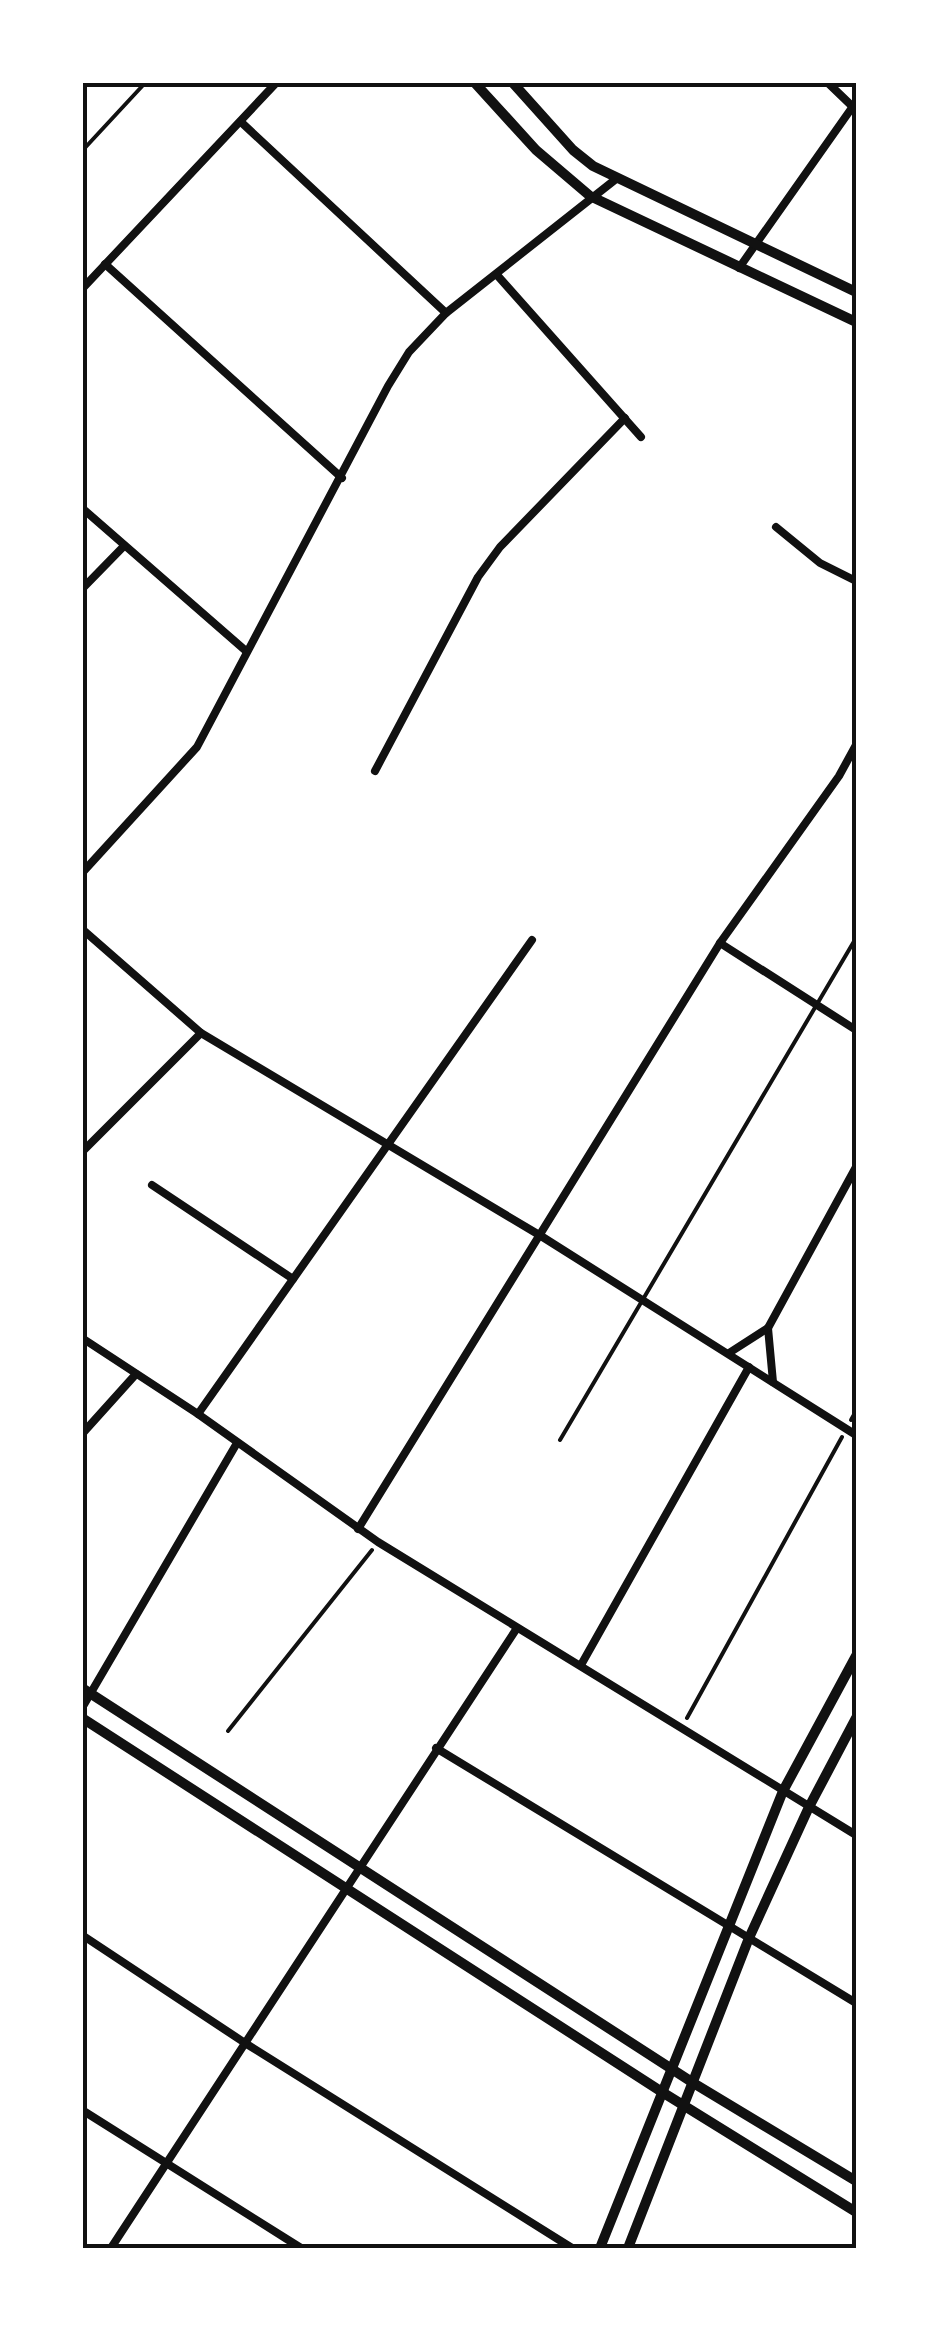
<svg xmlns="http://www.w3.org/2000/svg" width="939" height="2331" font-family="'Source Serif 4',serif">
<style>
.lines{fill:none;stroke-linecap:round;stroke-linejoin:round}
.path{stroke:#111;stroke-width:4}
.service{stroke:#111;stroke-width:4}
.minor{stroke:#111;stroke-width:8}
.tertiary{stroke:#111;stroke-width:10}
.neatline{fill:none;stroke:#111;stroke-width:4}
</style>
<rect width="100%" height="100%" fill="#fff"/>
<g class="lines">
<g class="path">
<path d="M82 151 146 82"/>
<path d="M851 1420 856 1411"/>
<path d="M687 1718 842 1437"/>
<path d="M228 1731 372 1550"/>
</g>
<path class="service" d="M560 1440 856 938"/>
<g class="minor">
<path d="M827 82 853 107"/>
<path d="M241 122 446 313"/>
<path d="M105 264 342 478"/>
<path d="M739 268 856 102"/>
<path d="M497 275 641 437"/>
<path d="M82 289 277 82"/>
<path d="M82 508 246 651"/>
<path d="M776 527 820 563 856 581"/>
<path d="M82 589 124 546"/>
<path d="M375 771 478 577 500 547 625 418"/>
<path d="M82 873 197 747 388 386 409 352 446 313 616 179"/>
<path d="M82 929 201 1033 541 1236 856 1435"/>
<path d="M720 943 856 1030"/>
<path d="M82 1152 201 1033"/>
<path d="M152 1185 293 1279"/>
<path d="M768 1328 773 1382"/>
<path d="M82 1338 198 1414 378 1542 856 1835"/>
<path d="M729 1353 768 1328 856 1167"/>
<path d="M198 1414 532 940"/>
<path d="M82 1434 136 1374"/>
<path d="M358 1529 720 943 839 776 856 745"/>
<path d="M581 1665 749 1367"/>
<path d="M82 1708 237 1443"/>
<path d="M436 1748 856 2003"/>
<path d="M82 1935 245 2043 572 2248"/>
<path d="M82 2110 301 2248"/>
<path d="M111 2248 517 1628"/>
</g>
<g class="tertiary">
<path d="M474 82 536 150 590 196 856 322"/>
<path d="M512 82 573 150 593 166 856 292"/>
<path d="M82 1688 695 2084 856 2181"/>
<path d="M82 1718 662 2092 856 2212"/>
<path d="M600 2248 783 1791 856 1656"/>
<path d="M628 2248 749 1938 809 1807 856 1718"/>
</g>
</g>
<rect width="939" height="2331" fill="none" stroke="#ffffff" stroke-width="170"/>
<rect x="85" y="85" width="769" height="2161" class="neatline"/>
</svg>
